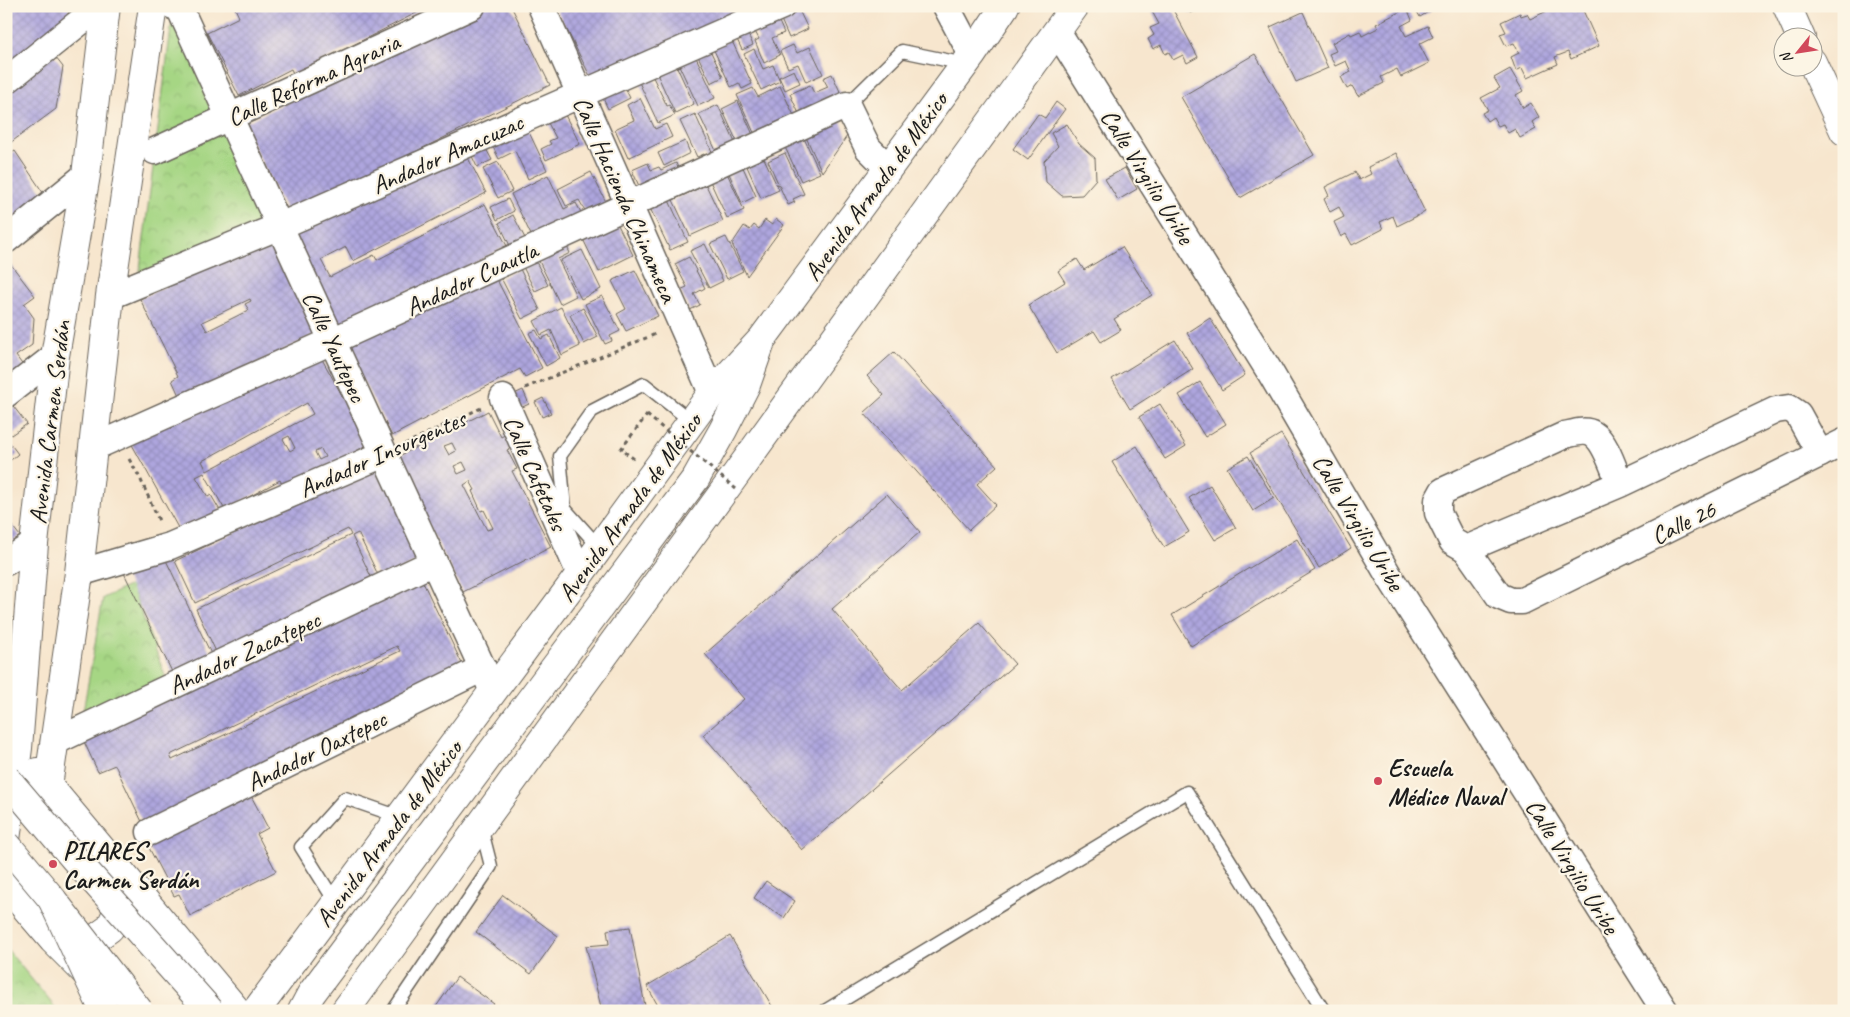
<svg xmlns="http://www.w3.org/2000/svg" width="1850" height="1017" font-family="Caveat,sans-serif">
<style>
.park{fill:url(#park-crowns);stroke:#617950}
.building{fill:url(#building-cross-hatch);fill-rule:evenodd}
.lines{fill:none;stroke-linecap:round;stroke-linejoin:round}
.service-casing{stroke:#69635a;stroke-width:15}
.minor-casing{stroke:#69635a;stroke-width:29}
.tertiary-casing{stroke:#69635a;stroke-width:30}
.primary-casing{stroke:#69635a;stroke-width:30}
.path{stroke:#69635a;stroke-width:3;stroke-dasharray:4 4;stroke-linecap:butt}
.service{stroke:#fff;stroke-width:12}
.minor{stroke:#fff;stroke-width:26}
.tertiary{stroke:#fff;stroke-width:28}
.primary{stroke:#fff;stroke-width:28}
.secondary-bridge-casing{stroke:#69635a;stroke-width:30;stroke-linecap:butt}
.primary-bridge-casing{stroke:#69635a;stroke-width:30;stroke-linecap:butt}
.path-bridge{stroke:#69635a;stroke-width:3;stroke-dasharray:4 4;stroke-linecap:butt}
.secondary-bridge{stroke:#fff;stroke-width:28}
.primary-bridge{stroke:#fff;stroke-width:28}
.poi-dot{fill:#d1495b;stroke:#fcf5e5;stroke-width:2}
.labels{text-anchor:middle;stroke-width:4.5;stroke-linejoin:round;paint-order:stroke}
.street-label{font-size:25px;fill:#1c1c1c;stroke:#fcf5e5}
.poi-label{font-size:25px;font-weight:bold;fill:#1c1c1c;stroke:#fcf5e5;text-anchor:start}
</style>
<defs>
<pattern id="park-crowns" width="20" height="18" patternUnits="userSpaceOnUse" patternTransform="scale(1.25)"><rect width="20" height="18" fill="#a6d684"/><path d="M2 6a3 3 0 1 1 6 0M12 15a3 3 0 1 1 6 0" fill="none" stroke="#8eb771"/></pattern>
<pattern id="building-cross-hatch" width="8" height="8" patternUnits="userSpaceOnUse" patternTransform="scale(1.25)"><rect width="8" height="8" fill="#aea6de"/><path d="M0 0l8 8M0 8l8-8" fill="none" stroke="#958ebe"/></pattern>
</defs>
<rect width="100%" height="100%" fill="#fcf5e5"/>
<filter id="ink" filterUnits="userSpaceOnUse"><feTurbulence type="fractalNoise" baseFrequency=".02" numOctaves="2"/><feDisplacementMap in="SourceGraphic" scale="10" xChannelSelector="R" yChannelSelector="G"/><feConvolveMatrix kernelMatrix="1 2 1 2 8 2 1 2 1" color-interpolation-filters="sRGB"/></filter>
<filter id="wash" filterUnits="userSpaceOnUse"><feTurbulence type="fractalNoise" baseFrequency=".0096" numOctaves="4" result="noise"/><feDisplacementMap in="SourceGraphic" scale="20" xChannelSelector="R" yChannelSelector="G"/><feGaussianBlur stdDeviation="1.12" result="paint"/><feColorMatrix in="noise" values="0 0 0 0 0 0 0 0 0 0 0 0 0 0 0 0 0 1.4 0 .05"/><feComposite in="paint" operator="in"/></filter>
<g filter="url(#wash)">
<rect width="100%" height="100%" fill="#f7e6ce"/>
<g class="park">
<path d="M172 20 272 221 139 276Z"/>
<path d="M131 585 166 678 81 723 103 598Z"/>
<path d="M6 948 58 1011H6Z"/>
</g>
<g id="blocks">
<g class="building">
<path d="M6 6H70L66 22 6 67Z"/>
<path d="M234 6H430L294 75 291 69 239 96 207 33 239 17Z"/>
<path d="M482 6H511L550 85 288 215 243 124Z"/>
<path d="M555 6H755L592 80Z"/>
<path d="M793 6H797L808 29 789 38 778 13Z"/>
<path d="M1153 6H1171L1198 57 1187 63 1183 55 1173 60 1169 52 1165 54 1161 45 1153 49 1148 39 1154 35 1150 28 1159 24 1150 8Z"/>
<path d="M1187 6H1204L1190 13Z"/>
<path d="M1414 6H1438L1420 17Z"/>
<path d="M1545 6H1581L1599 46 1571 59 1568 52 1555 57 1558 64 1527 78 1522 68 1516 71 1511 57 1519 53 1514 43 1506 46 1500 34 1506 32 1501 22 1520 13 1521 16 1527 14 1530 19 1547 11Z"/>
<path d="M1407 8 1412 20 1401 26 1406 36 1428 26 1433 37 1419 44 1429 63 1401 77 1397 69 1381 77 1384 83 1358 96 1352 86 1347 89 1341 77 1351 72 1346 61 1335 66 1329 54 1336 51 1332 43 1350 33 1351 35 1360 31 1362 36 1378 28 1376 24Z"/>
<path d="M1303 12 1328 68 1296 82 1270 27Z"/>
<path d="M775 13 784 33 772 38 780 55 764 63 755 41 759 39 751 24Z"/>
<path d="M745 28 753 45 742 50 734 33Z"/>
<path d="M731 39 752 84 742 89 739 83 731 87 713 48Z"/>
<path d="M793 45 797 53 810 47 823 74 806 82 798 64 788 68 780 51Z"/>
<path d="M709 48 723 77 711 83 697 54Z"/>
<path d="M754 49 763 69 773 65 780 81 761 90 744 54Z"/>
<path d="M52 53 63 67 56 109 6 146V87Z"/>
<path d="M694 53 715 98 698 106 677 61Z"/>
<path d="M1255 54 1314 155 1240 198 1181 97Z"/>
<path d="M676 65 694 104 675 113 657 74Z"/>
<path d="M1510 69 1523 91 1516 95 1523 108 1531 103 1539 117 1532 122 1536 129 1520 138 1515 129 1508 133 1503 124 1498 126 1493 117 1487 121 1482 113 1488 110 1481 98 1500 88 1494 78Z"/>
<path d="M794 70 800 83 785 90 779 77Z"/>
<path d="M650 71 667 106 669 105 675 115 658 123 637 78Z"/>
<path d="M832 74 843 98 801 118 790 94 810 85 814 93 828 87 823 78Z"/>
<path d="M622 82 630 98 608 109 600 92Z"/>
<path d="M780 86 797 122 755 135 737 95 753 88 758 97Z"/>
<path d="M640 98 655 129 666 124 672 137 628 158 615 129 634 120 627 105Z"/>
<path d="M738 101 754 137 738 144 722 109Z"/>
<path d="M1056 102 1065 109 1028 160 1013 149 1038 114 1045 118Z"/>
<path d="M718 105 737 147 718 155 699 114Z"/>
<path d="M695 114 714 156 707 160 704 154 697 157 680 121Z"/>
<path d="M565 115 580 144 546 160 541 149 551 144 549 141 556 138 548 123Z"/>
<path d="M840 119 847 136 822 172 805 135Z"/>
<path d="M1067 124 1079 144 1095 158 1096 179 1082 195 1062 196 1046 182 1044 161 1058 146 1051 133Z"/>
<path d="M526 126 547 170 528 179 515 151 499 159 491 143Z"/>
<path d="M802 134 820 173 801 181 783 143Z"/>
<path d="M685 141 690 153 664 166 658 153Z"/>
<path d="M485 147 492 160 477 167 471 154Z"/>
<path d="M15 151 46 197 6 224V156Z"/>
<path d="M785 153 804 194 793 199 795 202 788 205 768 161Z"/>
<path d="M1396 153 1425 212 1397 226 1393 216 1380 222 1383 229 1352 245 1346 234 1341 237 1334 222 1344 217 1339 207 1330 212 1324 199 1329 196 1325 187 1355 172 1359 180 1371 174 1368 167Z"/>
<path d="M466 154 486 193 353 261 346 247 321 260 330 277 374 255 377 260 485 204 507 246 415 294 412 289 338 326 289 233Z"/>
<path d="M762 154 779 190 761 198 745 162Z"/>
<path d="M498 162 512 191 498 198 483 169Z"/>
<path d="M648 163 651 170 659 167 661 170 676 163 681 175 642 193 632 170Z"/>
<path d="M741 163 756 196 742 203 727 169Z"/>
<path d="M1125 168 1137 189 1118 200 1105 179Z"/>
<path d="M726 171 744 210 727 218 709 179Z"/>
<path d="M591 172 607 204 587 214 579 200 566 206 558 189Z"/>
<path d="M548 175 564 209 576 203 584 218 535 243 511 194Z"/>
<path d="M706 185 723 221 690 236 673 200Z"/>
<path d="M667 196 688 242 670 250 648 204Z"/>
<path d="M508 199 514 211 497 220 491 207Z"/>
<path d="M513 215 528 244 513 252 499 223Z"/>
<path d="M615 219 633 255 599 272 581 235Z"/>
<path d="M776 219 784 225 747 276 732 244 744 226 750 230 754 225 759 229 765 220 772 225Z"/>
<path d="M726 237 743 271 727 279 710 244Z"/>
<path d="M271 239 318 333 181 400 172 380 178 376 140 299 237 251ZM250 299 251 301 245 304 249 310 207 331 202 322Z"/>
<path d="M565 243 570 253 558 259 576 296 560 304 537 257Z"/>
<path d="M705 244 723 281 709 288 690 251Z"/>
<path d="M1122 247 1152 295 1114 319 1121 330 1101 342 1094 331 1057 353 1028 305 1065 282 1058 271 1077 259 1084 270Z"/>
<path d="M582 250 601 289 581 299 561 260Z"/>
<path d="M689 257 705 288 694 294 700 305 690 310 680 290 687 287 675 264Z"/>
<path d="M6 258 35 296 24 304 34 318 32 345 16 356 27 371 6 385Z"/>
<path d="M534 258 548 285 535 291 522 265Z"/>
<path d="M520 269 540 310 522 319 501 278Z"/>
<path d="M635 270 658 316 626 331 617 314 626 309 612 281Z"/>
<path d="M495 276 542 368 525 377 520 369 392 436 343 342Z"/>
<path d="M602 296 620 331 610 336 612 341 605 344 585 304Z"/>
<path d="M561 307 580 346 562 355 551 330 541 335 534 321Z"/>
<path d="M583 308 598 337 584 344 570 315Z"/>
<path d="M1210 318 1245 375 1222 390 1187 333Z"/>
<path d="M536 330 541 339 549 335 560 358 546 366 529 333Z"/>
<path d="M1175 340 1193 369 1130 409 1112 379Z"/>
<path d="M318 352 369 444 305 479 283 486 280 480 225 510 204 473 196 477 208 497 211 495 222 514 182 535 130 441ZM307 403 313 414 207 471 202 461ZM289 436 295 448 290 451 283 439ZM321 449 325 457 319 460 315 452Z"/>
<path d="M894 352 997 466 977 484 996 505 969 530 864 413 884 395 867 376Z"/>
<path d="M1200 382 1226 424 1205 437 1179 395Z"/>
<path d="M523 390 529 404 514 411 508 397Z"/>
<path d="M543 398 551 413 542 417 535 402Z"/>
<path d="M10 402 27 424 11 435 6 429V405Z"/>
<path d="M1160 404 1186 446 1165 459 1139 417Z"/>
<path d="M488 411 501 437 512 431 519 444 507 450 517 469 512 471 551 547 463 592 395 458ZM452 443 456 451 449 455 444 446ZM463 462 467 470 458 474 454 466ZM470 481 475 490 472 491 481 511 484 510 493 528 487 530 464 485Z"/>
<path d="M1281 434 1351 548 1319 568 1250 453Z"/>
<path d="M6 438 18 454 6 464Z"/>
<path d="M1137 446 1189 532 1164 547 1112 462Z"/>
<path d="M1248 456 1274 498 1253 511 1227 468Z"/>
<path d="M379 463 424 558 380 579 358 533 352 536 373 581 218 656 196 609 351 535 348 529 195 603 175 561Z"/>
<path d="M1210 485 1236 528 1215 540 1189 498Z"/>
<path d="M887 494 920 532 832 609 902 690 979 623 1015 664 802 850 703 735 744 699 705 654Z"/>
<path d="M6 518 20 536 6 546Z"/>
<path d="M1297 539 1315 570 1191 646 1172 615Z"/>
<path d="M163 554 213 658 174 676 124 573Z"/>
<path d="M419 574 466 672 144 826 115 765 98 772 81 735ZM397 646 400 651 172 760 170 755Z"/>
<path d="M249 792 268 828 257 834 276 871 190 916 179 894 174 896 147 844Z"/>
<path d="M766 881 795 901 784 918 754 898Z"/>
<path d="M503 895 558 936 531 974 476 932Z"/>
<path d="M630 927 646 1011H602L586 946 609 944 607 930Z"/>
<path d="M730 936 775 1011H690L687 1007 681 1011H661L647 986Z"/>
<path d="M457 977 494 1004 489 1011H433Z"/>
</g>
</g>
</g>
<g filter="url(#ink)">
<use href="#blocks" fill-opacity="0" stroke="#69635a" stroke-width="1"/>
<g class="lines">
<g class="service-casing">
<g id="service">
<path d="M847 105 902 51 965 64"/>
<path d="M599 547 565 509 560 456 592 411 644 384 691 421"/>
<path d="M336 903 301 847 345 798 400 817"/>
<path d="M393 1011 491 866 481 827"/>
<path d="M825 1011 1187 792 1324 1011"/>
</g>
</g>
<g class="minor-casing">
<g id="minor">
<path d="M173 6 179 7 493 691"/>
<path d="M541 6 712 393"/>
<path d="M946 6 972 55"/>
<path d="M1057 31 1270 372 1389 576 1665 1011"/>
<path d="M6 81 100 6"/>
<path d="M155 151 472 6"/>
<path d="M6 240 86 175"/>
<path d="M110 296 280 226 782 6"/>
<path d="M6 394 55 356"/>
<path d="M503 398 580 574"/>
<path d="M94 447 332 341 847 105 868 148 888 168"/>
<path d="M1620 484C1614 470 1606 442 1593 434 1585 429 1574 433 1565 435L1443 491 1438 500V513L1452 541 1466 549 1620 484 1776 410 1789 408 1798 414 1820 454"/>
<path d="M1466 549 1499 596 1511 601H1522L1844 442"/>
<path d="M6 562 34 544"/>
<path d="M79 573 170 546 384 454"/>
<path d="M54 742 434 562"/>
<path d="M150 832 483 668"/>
</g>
</g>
<g class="tertiary-casing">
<g id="tertiary">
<path d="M1787 6 1801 38"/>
<path d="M1812 62 1844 131"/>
<path d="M37 772 237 1011"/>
<path d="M48 786 79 573 110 296 153 6"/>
<path d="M6 840 18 748 34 544 55 356 86 175 106 6"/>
<path d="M6 885 53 940 86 973"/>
<path d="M64 943 75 945 96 938 110 928 118 910 115 887"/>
</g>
</g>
<g class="primary-casing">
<g id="primary">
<path d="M256 1011 580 574 712 393 762 339 972 55 1005 6"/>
<path d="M302 1011 311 994 696 478 723 430 746 385 760 345"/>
<path d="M345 1011 729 484 1075 6"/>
</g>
</g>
<g class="path">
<path d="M525 388 658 333"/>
<path d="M405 444 481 408"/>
<path d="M129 459 140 478 160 523"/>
<path d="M634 459 621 449 647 415"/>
</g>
<use href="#service" class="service"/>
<use href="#minor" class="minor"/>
<use href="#tertiary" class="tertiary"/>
<use href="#primary" class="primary"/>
<g class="secondary-bridge-casing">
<g id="secondary-bridge">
<path d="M6 778 74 858 210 1011"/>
<path d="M6 844 52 899 139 1011"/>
</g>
</g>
<g class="primary-bridge-casing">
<path id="primary-bridge" d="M52 899 104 1011"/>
</g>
<path class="path-bridge" d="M647 415 736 489"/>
<use href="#secondary-bridge" class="secondary-bridge"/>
<use href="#primary-bridge" class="primary-bridge"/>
</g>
</g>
<g class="poi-dot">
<circle cx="1378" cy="781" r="5"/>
<circle cx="53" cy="864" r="5"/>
</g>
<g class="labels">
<g class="street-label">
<text transform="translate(313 79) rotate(-25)" y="9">Calle Reforma Agraria</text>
<text transform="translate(447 153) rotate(-24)" y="9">Andador Amacuzac</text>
<text transform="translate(1148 176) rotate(58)" y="9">Calle Virgilio Uribe</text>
<text transform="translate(875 186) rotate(-54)" y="9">Avenida Armada de México</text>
<text transform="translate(626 199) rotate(66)" y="9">Calle Hacienda Chinameca</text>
<text transform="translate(471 278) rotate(-25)" y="9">Andador Cuautla</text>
<text transform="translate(335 346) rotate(65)" y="9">Calle Yautepec</text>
<text transform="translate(49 422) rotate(-83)" y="9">Avenida Carmen Serdán</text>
<text transform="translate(382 453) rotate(-24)" y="9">Andador Insurgentes</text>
<text transform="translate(536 473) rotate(66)" y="9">Calle Cafetales</text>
<text transform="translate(629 507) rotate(-54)" y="9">Avenida Armada de México</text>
<text transform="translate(1359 522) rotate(59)" y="9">Calle Virgilio Uribe</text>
<text transform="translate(1683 522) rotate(-26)" y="9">Calle 26</text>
<text transform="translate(244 652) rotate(-25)" y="9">Andador Zacatepec</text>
<text transform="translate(316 750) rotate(-26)" y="9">Andador Oaxtepec</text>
<text transform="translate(388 833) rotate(-53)" y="9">Avenida Armada de México</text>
<text transform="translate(1573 866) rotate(58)" y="9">Calle Virgilio Uribe</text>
</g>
<g class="poi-label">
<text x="1388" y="776">Escuela<tspan x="1388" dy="29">Médico Naval</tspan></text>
<text x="63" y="859">PILARES<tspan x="63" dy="29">Carmen Serdán</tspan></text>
</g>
</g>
<rect width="1850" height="1017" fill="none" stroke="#fcf5e5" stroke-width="25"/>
<g transform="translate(1798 52) rotate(240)"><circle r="24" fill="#fcf5e5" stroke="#a29e95"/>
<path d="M0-4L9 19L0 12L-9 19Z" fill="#d1495b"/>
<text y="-8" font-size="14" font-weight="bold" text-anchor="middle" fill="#1c1c1c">N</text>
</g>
</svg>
